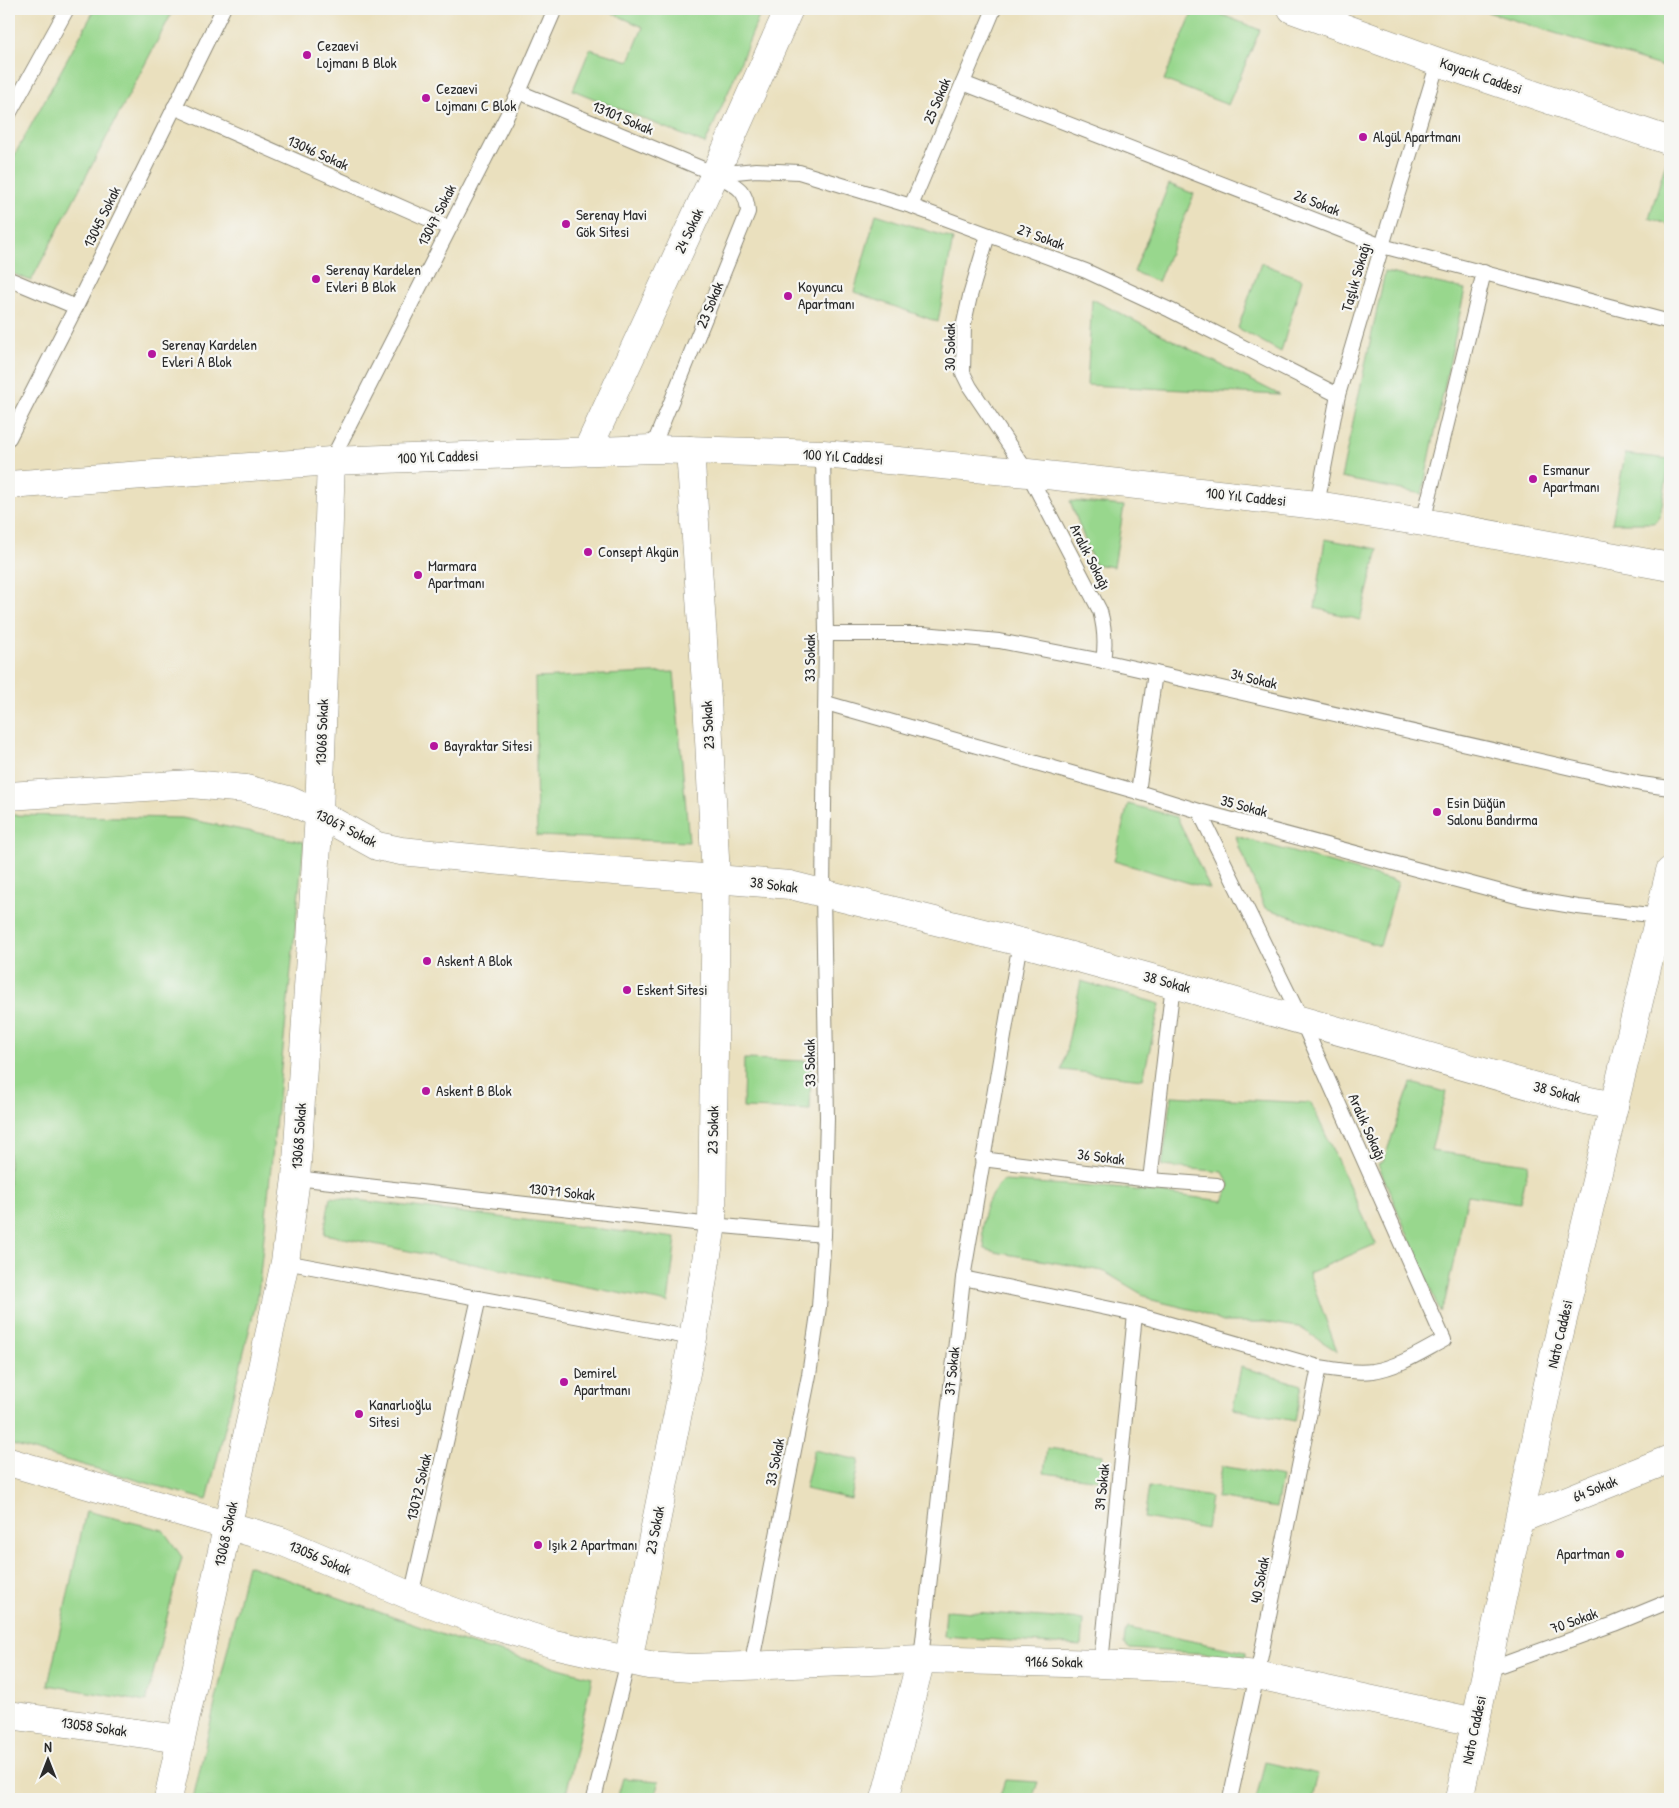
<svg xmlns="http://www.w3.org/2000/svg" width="1679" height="1808" font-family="'Patrick Hand',sans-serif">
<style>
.green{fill:#98d78d;stroke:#62815c}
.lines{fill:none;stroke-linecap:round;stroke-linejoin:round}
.service-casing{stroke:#8a8674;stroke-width:16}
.minor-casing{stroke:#8a8674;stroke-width:29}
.tertiary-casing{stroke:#8a8674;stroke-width:29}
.secondary-casing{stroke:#8a8674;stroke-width:29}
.service{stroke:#fff;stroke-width:14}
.minor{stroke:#fff;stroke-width:28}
.tertiary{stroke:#fff;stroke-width:28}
.secondary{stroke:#fff;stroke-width:28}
.poi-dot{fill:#b5179e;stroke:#f6f6f2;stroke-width:2}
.labels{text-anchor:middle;stroke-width:4.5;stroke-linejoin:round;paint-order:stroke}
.poi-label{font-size:15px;fill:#2b2b2b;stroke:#f6f6f2;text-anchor:start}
.street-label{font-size:15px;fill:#2b2b2b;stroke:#f6f6f2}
</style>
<rect width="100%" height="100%" fill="#f6f6f2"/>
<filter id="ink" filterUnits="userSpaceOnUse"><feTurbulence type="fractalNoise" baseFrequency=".02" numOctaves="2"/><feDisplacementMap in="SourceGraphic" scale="10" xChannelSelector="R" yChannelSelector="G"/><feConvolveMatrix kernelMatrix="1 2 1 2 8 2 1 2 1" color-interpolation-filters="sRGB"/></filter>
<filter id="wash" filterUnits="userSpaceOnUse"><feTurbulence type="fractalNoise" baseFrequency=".0096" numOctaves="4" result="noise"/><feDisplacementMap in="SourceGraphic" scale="20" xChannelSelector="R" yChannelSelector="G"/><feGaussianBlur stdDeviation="1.12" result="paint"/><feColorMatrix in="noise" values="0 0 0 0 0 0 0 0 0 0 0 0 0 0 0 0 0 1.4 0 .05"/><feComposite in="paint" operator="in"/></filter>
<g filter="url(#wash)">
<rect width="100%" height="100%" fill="#eae0be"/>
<g class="green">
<path d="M95 9H174L31 281 9 272V165Z"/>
<path d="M603 9H762L730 88 705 144 573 90 590 49 629 61 643 27Z"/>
<path d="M1194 9H1208L1260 30 1228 105 1164 80Z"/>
<path d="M1478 9H1670V69Z"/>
<path d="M1668 156H1670V225L1649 218Z"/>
<path d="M1169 184 1194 194 1158 282 1134 272Z"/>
<path d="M876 214 953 239 938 322 854 292Z"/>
<path d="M1261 263 1302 279 1281 352 1238 328Z"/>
<path d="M1385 272 1465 289 1422 494 1341 478Z"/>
<path d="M1092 299 1280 395 1087 385Z"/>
<path d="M1625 454 1670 459 1660 516 1654 523H1612Z"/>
<path d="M1070 501 1124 506 1114 567 1094 564Z"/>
<path d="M1325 539 1378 549 1360 620 1315 608Z"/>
<path d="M674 672 689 842 537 836 535 678Z"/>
<path d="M1128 804 1177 817 1210 889 1114 861Z"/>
<path d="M9 815 182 818 304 842 258 1295 207 1500 9 1444Z"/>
<path d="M1236 836 1398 882 1380 946 1265 908 1239 847Z"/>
<path d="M1081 981 1160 1004 1143 1079 1062 1070Z"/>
<path d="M744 1059 811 1061 810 1110 743 1108Z"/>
<path d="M1411 1083 1446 1092 1431 1151 1529 1164 1520 1203 1468 1195 1445 1301 1440 1312 1378 1164 1383 1162Z"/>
<path d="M1172 1096 1311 1103 1376 1244 1309 1273 1337 1351 1299 1327 1265 1322H1223L1198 1311 1152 1300 1103 1271 995 1252 985 1249C979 1222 983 1201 1003 1181L1128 1189 1223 1201 1230 1185 1223 1172 1162 1166Z"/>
<path d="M330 1197 676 1238 668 1303 324 1234Z"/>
<path d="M1241 1367 1302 1385 1295 1421 1233 1409Z"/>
<path d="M1047 1448 1103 1455 1100 1480 1044 1473Z"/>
<path d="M814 1450 859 1460 851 1499 805 1489Z"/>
<path d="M1222 1466 1282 1477 1276 1508 1217 1498Z"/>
<path d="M1149 1487 1211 1497 1206 1529 1144 1518Z"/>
<path d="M86 1511 163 1530 182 1557 146 1702 48 1685Z"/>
<path d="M247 1565 463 1642 592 1677 565 1799H193Z"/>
<path d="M946 1610 1083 1620 1081 1646 944 1636Z"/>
<path d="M1128 1628 1246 1652V1656L1130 1649 1124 1644 1125 1634Z"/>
<path d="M1265 1762 1318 1774 1312 1799H1256Z"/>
<path d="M623 1778 659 1781 654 1799H617Z"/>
<path d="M1005 1780 1038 1782 1032 1799H999Z"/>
</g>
</g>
<g filter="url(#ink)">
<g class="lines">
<g class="service-casing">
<g id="service">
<path d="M963 83 1382 246 1670 322"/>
<path d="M519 92 715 174C734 185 747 188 748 212L652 449"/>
<path d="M174 107 449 228"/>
<path d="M9 114 67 9"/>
<path d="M715 174 756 170 799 172 911 206 1086 271 1170 310 1338 395"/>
<path d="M911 206 994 9"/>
<path d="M988 235 970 296 964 323 963 373 970 387 1028 473 1100 611C1105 629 1106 643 1103 661"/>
<path d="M9 279 76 307"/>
<path d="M9 438 76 307 223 9"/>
<path d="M331 461 519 92 555 9"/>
<path d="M1317 505 1338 395 1382 246 1438 62"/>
<path d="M1423 522 1484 272"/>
<path d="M826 634H923L999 641 1103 661 1641 784 1670 788"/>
<path d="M826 703 1138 792 1199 811 1524 898 1578 907 1660 916"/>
<path d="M1138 792 1155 673"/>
<path d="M982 1159 1150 1180 1217 1185"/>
<path d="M296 1178 712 1225 824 1235"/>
<path d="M1150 1180 1173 984"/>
<path d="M285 1262 693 1338"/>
<path d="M963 1278 1135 1314 1319 1367C1337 1370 1355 1373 1373 1371 1399 1367 1421 1352 1444 1340L1301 1019 1199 811"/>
<path d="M411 1596 479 1298"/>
<path d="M921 1659 963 1278 1020 942"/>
<path d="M1101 1664 1135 1314"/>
<path d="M751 1666 809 1375 819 1307 824 1235 827 1118 823 893 826 634 823 454"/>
<path d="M1487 1670 1614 1624 1670 1601"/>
<path d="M594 1799 628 1661"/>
<path d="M1230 1799 1257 1675 1319 1367"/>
</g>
</g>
<g class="minor-casing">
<g id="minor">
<path d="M587 451 715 174 789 9"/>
<path d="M9 796 191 784 246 789 288 800 319 814 377 846 401 851 552 866 790 885 1020 942 1173 984 1575 1098 1614 1106"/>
<path d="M9 1462 281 1541 411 1596 482 1622 554 1644 649 1665 691 1668 921 1659 1101 1664 1184 1668 1257 1675 1475 1722"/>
<path d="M1520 1519 1670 1459"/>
<path d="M628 1661 693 1338 712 1225 716 878 707 699 690 450"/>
<path d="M9 1715 180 1739"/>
<path d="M168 1799 285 1262 296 1178 319 814 331 461"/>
<path d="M885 1799 921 1659"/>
</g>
</g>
<g class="tertiary-casing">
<path id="tertiary" d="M9 485 331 461 652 449 823 454 1028 473 1317 505 1423 522 1670 567"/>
</g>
<g class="secondary-casing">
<g id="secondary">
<path d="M1292 9 1438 62 1670 141"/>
<path d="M1459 1799 1552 1365 1670 871"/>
</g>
</g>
<use href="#service" class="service"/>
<use href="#minor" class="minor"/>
<use href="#tertiary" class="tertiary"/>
<use href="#secondary" class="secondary"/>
</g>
</g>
<g class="poi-dot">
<circle cx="307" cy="55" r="5"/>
<circle cx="426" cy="98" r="5"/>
<circle cx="1363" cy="137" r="5"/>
<circle cx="566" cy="224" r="5"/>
<circle cx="316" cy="279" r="5"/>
<circle cx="788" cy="296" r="5"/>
<circle cx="152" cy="354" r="5"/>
<circle cx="1533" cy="479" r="5"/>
<circle cx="588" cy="552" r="5"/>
<circle cx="418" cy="575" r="5"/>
<circle cx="434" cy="746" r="5"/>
<circle cx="1437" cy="812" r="5"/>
<circle cx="427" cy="961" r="5"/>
<circle cx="627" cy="990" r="5"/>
<circle cx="426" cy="1091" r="5"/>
<circle cx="564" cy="1382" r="5"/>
<circle cx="359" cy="1414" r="5"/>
<circle cx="538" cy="1545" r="5"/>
<circle cx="1620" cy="1554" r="5"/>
</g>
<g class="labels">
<g class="poi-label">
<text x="317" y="51">Cezaevi<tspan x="317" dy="17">Lojmanı B Blok</tspan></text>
<text x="436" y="94">Cezaevi<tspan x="436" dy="17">Lojmanı C Blok</tspan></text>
<text x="1373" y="142">Algül Apartmanı</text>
<text x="576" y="220">Serenay Mavi<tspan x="576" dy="17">Gök Sitesi</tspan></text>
<text x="326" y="275">Serenay Kardelen<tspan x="326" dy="17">Evleri B Blok</tspan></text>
<text x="798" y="292">Koyuncu<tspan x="798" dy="17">Apartmanı</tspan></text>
<text x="162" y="350">Serenay Kardelen<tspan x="162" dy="17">Evleri A Blok</tspan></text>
<text x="1543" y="475">Esmanur<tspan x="1543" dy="17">Apartmanı</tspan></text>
<text x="598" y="557">Consept Akgün</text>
<text x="428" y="571">Marmara<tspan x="428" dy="17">Apartmanı</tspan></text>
<text x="444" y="751">Bayraktar Sitesi</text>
<text x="1447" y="808">Esin Düğün<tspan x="1447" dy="17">Salonu Bandırma</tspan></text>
<text x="437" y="966">Askent A Blok</text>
<text x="637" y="995">Eskent Sitesi</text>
<text x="436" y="1096">Askent B Blok</text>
<text x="574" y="1378">Demirel<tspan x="574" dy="17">Apartmanı</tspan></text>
<text x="369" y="1410">Kanarlıoğlu<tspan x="369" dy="17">Sitesi</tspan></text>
<text x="548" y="1550">Işık 2 Apartmanı</text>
<text x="1610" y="1559" text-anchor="end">Apartman</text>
</g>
<g class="street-label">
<text transform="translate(1481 76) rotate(19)" y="5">Kayacık Caddesi</text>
<text transform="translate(937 101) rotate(-67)" y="5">25 Sokak</text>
<text transform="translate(623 118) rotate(23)" y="5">13101 Sokak</text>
<text transform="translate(318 153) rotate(24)" y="5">13046 Sokak</text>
<text transform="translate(1317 203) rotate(21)" y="5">26 Sokak</text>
<text transform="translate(437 215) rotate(-63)" y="5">13047 Sokak</text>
<text transform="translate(102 217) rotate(-64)" y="5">13045 Sokak</text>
<text transform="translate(689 231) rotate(-65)" y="5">24 Sokak</text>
<text transform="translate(1041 237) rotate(20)" y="5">27 Sokak</text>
<text transform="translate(1356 277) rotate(-74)" y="5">Taşlık Sokağı</text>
<text transform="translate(710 305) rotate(-68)" y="5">23 Sokak</text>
<text transform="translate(950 347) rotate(-90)" y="5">30 Sokak</text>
<text transform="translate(438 457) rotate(-2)" y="5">100 Yıl Caddesi</text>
<text transform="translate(843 457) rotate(4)" y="5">100 Yıl Caddesi</text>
<text transform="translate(1246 497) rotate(6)" y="5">100 Yıl Caddesi</text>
<text transform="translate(1090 557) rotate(63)" y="5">Aralık Sokağı</text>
<text transform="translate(810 658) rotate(-90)" y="5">33 Sokak</text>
<text transform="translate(1254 679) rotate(13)" y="5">34 Sokak</text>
<text transform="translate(708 725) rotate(-93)" y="5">23 Sokak</text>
<text transform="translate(322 732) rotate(-88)" y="5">13068 Sokak</text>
<text transform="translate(1244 806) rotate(15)" y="5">35 Sokak</text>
<text transform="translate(346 828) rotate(27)" y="5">13067 Sokak</text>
<text transform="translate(774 885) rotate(7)" y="5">38 Sokak</text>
<text transform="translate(1167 982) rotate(15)" y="5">38 Sokak</text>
<text transform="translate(810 1063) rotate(-91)" y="5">33 Sokak</text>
<text transform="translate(1557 1092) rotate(15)" y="5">38 Sokak</text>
<text transform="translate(1367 1127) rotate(66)" y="5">Aralık Sokağı</text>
<text transform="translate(713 1130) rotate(-89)" y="5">23 Sokak</text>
<text transform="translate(299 1136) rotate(-86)" y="5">13068 Sokak</text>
<text transform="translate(1101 1157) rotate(7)" y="5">36 Sokak</text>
<text transform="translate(562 1192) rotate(6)" y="5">13071 Sokak</text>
<text transform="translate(1560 1334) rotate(-77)" y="5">Nato Caddesi</text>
<text transform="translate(952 1371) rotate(-84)" y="5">37 Sokak</text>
<text transform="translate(775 1462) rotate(-79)" y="5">33 Sokak</text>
<text transform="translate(419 1487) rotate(-77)" y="5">13072 Sokak</text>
<text transform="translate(1102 1487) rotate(-84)" y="5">39 Sokak</text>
<text transform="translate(1595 1489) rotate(-22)" y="5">64 Sokak</text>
<text transform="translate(655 1530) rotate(-79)" y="5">23 Sokak</text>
<text transform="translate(226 1534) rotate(-78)" y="5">13068 Sokak</text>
<text transform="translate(320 1558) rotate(23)" y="5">13056 Sokak</text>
<text transform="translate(1260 1580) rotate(-79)" y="5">40 Sokak</text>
<text transform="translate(1574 1621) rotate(-20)" y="5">70 Sokak</text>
<text transform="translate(1054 1662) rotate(1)" y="5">9166 Sokak</text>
<text transform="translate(94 1727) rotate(8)" y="5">13058 Sokak</text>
<text transform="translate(1474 1730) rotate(-78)" y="5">Nato Caddesi</text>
</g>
</g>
<rect width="1679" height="1808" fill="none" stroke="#f6f6f2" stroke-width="30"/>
<g transform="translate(48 1760)" stroke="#f6f6f2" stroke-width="4" paint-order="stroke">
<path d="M0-4L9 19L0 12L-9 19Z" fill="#2b2b2b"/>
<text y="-8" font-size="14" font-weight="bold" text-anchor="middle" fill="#2b2b2b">N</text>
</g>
</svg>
